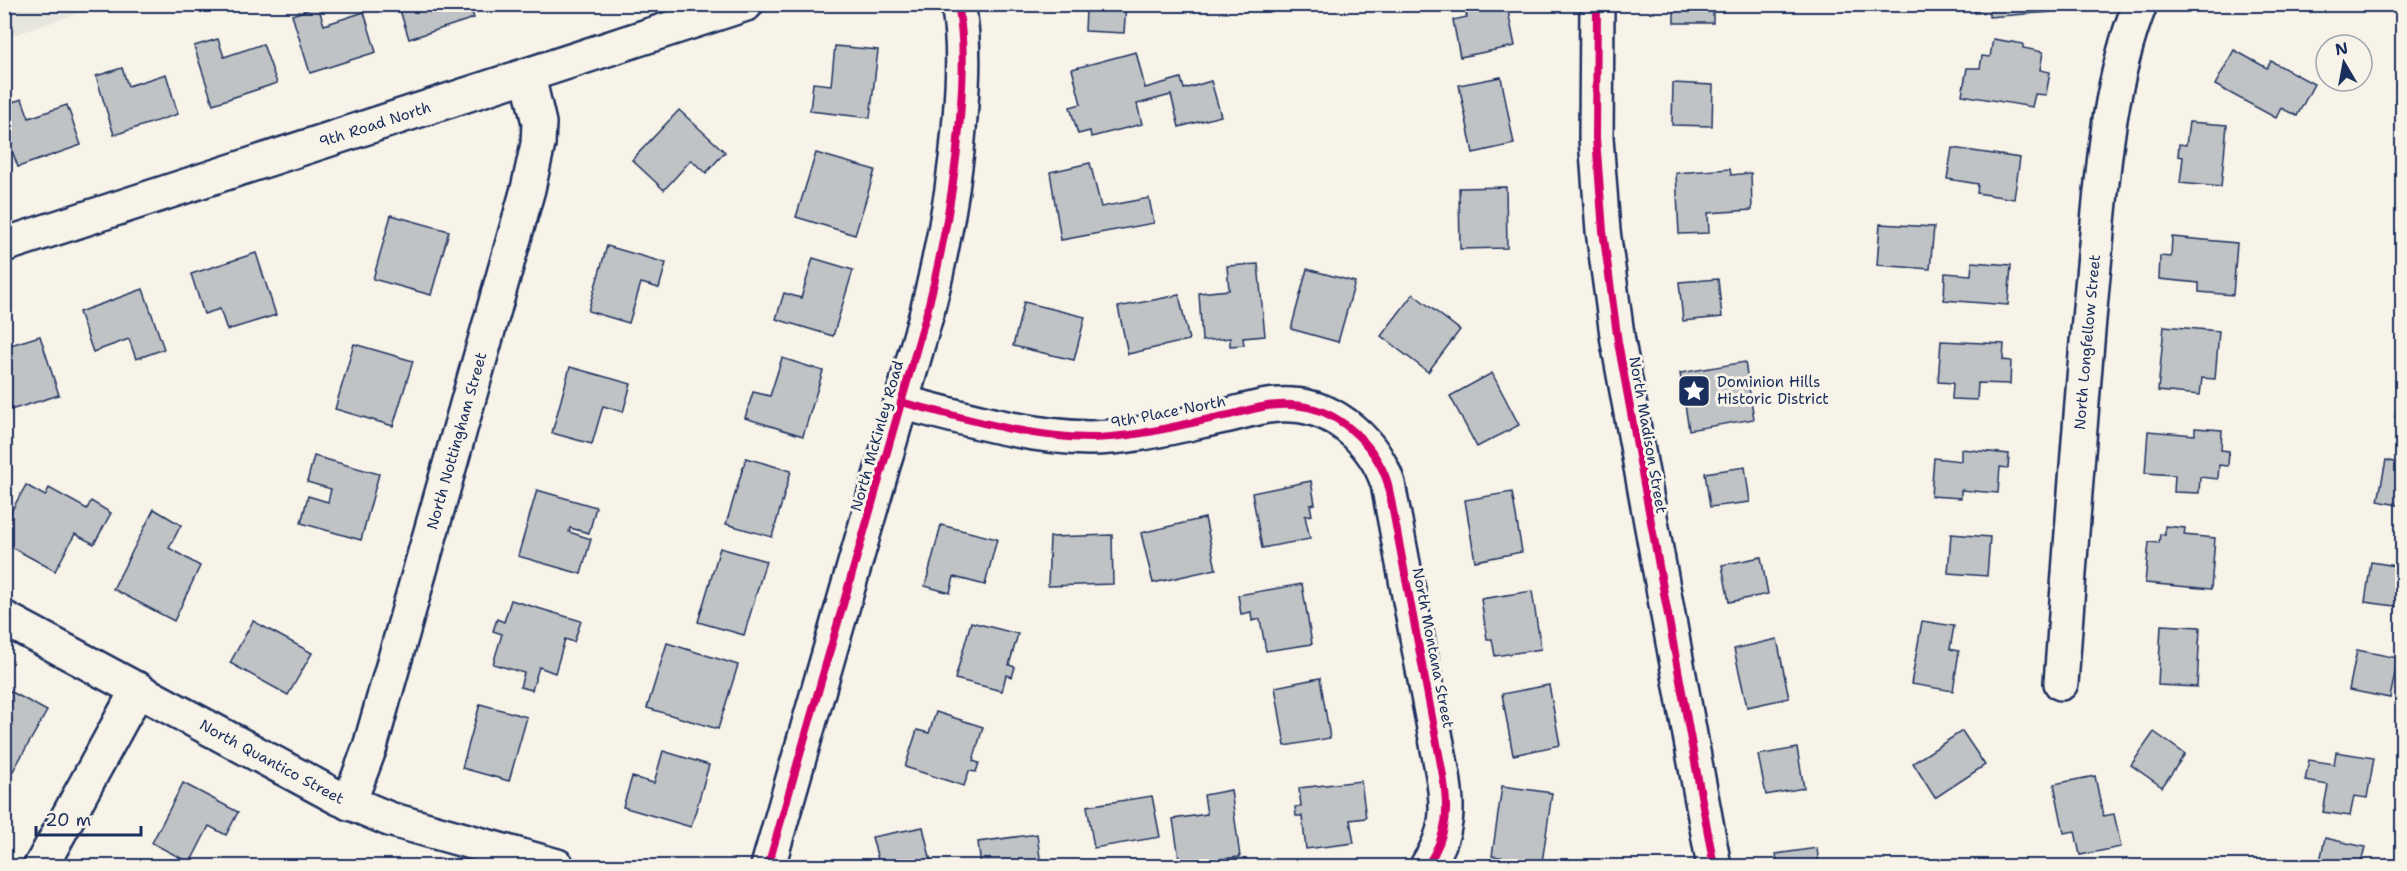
<svg xmlns="http://www.w3.org/2000/svg" width="2407" height="871" font-family="'Shantell Sans',sans-serif">
<style>
.built{fill:#e6e5de}
.building{fill:#c0c3c5;stroke:#1b2f5e;stroke-width:1.5}
.lines{fill:none;stroke-linecap:round;stroke-linejoin:round}
.minor-casing{stroke:#1b2f5e;stroke-width:38}
.minor{stroke:#f7f3e8;stroke-width:33}
.cycleway-casing{stroke:#f7f3e8;stroke-width:11}
.cycleway{stroke:#d6006c;stroke-width:8}
.labels{text-anchor:middle;stroke-width:6;stroke-linejoin:round;paint-order:stroke}
.street-label{font-size:15px;fill:#1b2f5e;stroke:#f7f3e8}
.poi-label{font-size:15px;fill:#1b2f5e;stroke:#f7f3e8;text-anchor:start}
</style>
<rect width="100%" height="100%" fill="#f7f3e8"/>
<filter id="ink" filterUnits="userSpaceOnUse"><feTurbulence type="fractalNoise" baseFrequency=".0167" numOctaves="2"/><feDisplacementMap in="SourceGraphic" scale="12" xChannelSelector="R" yChannelSelector="G"/><feConvolveMatrix kernelMatrix="1 2 1 2 8 2 1 2 1" color-interpolation-filters="sRGB"/></filter>
<g filter="url(#ink)">
<path class="built" d="M5 4H103V5L5 38Z"/>
<g class="building">
<path d="M398 4H469L474 18 409 39Z"/>
<path d="M1066 4H1126L1124 33 1085 31 1086 9 1065 8Z"/>
<path d="M1464 4H1512L1514 9 1508 11 1515 46 1460 57 1453 20 1467 17Z"/>
<rect x="1674" y="4" width="39" height="19"/>
<path d="M1974 4H2050L2051 12 1989 17V12L1975 13Z"/>
<path d="M318 6 324 25 364 12 376 52 310 73 292 15Z"/>
<path d="M218 39 224 57 263 44 277 83 213 104 194 46Z"/>
<path d="M1993 39 2023 44V48L2043 52 2040 70 2050 72 2046 95 2035 94 2032 107 1962 95 1967 68H1980L1982 56 1990 57Z"/>
<path d="M835 46 878 50 870 118 810 111 813 83 831 85Z"/>
<path d="M2234 50 2267 68 2271 61 2314 84 2297 116 2281 108 2276 118 2215 85Z"/>
<path d="M1136 52 1145 88 1181 78 1184 89 1211 81 1221 116 1179 127 1171 95 1137 104 1142 124 1091 137 1090 131 1078 134 1070 107 1081 104 1072 69Z"/>
<path d="M122 68 128 86 166 74 178 114 114 135 96 76Z"/>
<path d="M1501 77 1514 144 1473 153 1459 85Z"/>
<path d="M1673 83 1713 85 1712 126 1672 125Z"/>
<path d="M22 99 29 118 67 105 81 145 18 167 4 129V105Z"/>
<path d="M679 110 725 152 706 173 691 160 664 190 632 160Z"/>
<path d="M2189 122 2227 125 2221 187 2180 183 2183 157 2178 156 2179 144 2186 145Z"/>
<path d="M1952 148 2020 158 2014 199 1977 193 1978 184 1947 179Z"/>
<path d="M816 153 875 170 855 235 796 217Z"/>
<path d="M1090 163 1101 207 1149 198 1154 223 1061 240 1050 172Z"/>
<path d="M1730 169 1731 175 1751 173 1752 210 1708 213 1709 233 1679 234 1676 173Z"/>
<path d="M1506 187 1507 248 1460 249 1459 188Z"/>
<path d="M391 215 449 231 431 295 373 279Z"/>
<path d="M1880 224 1934 227 1930 269 1877 265Z"/>
<path d="M2172 237 2237 243 2233 295 2199 292V283L2159 279 2160 256 2171 257Z"/>
<path d="M607 246 666 263 659 288 641 283 629 323 588 311Z"/>
<path d="M256 253 276 315 227 330 220 309 204 314 191 274Z"/>
<path d="M813 258 853 270 833 336 776 319 784 293 801 298Z"/>
<path d="M1972 262 2011 265 2008 305 1944 300 1945 273 1971 275Z"/>
<path d="M1258 264 1265 336 1243 338 1244 345 1230 346V338L1202 341 1199 293 1229 290 1227 266Z"/>
<path d="M1307 269 1355 282 1338 342 1291 329Z"/>
<path d="M1718 279 1722 317 1683 321 1679 282Z"/>
<path d="M143 289 164 349 136 359 129 339 93 352 79 312Z"/>
<path d="M1413 294 1460 330 1428 372 1381 336Z"/>
<path d="M1179 295 1189 340 1128 354 1118 307Z"/>
<path d="M1024 302 1085 317 1074 360 1013 346Z"/>
<path d="M2164 326 2219 331 2215 379 2202 378 2200 395 2158 391Z"/>
<path d="M40 336 59 395 4 412V347Z"/>
<path d="M1941 341 2004 344 2003 360 2011 361 2010 384 1978 383 1977 400 1952 399 1953 383 1938 382Z"/>
<path d="M354 344 413 361 393 426 335 409Z"/>
<path d="M782 358 823 371 803 436 745 418 753 392 770 396Z"/>
<path d="M1745 362 1754 419 1689 430 1680 373Z"/>
<path d="M570 367 631 384 623 412 603 406 592 444 552 433Z"/>
<path d="M1492 373 1519 425 1477 447 1450 396Z"/>
<path d="M2401 379H2402V418L2395 417Z"/>
<path d="M2195 428 2222 430 2221 450 2229 451 2228 466 2219 465 2218 479 2200 477 2199 493 2174 492 2175 475 2145 473 2148 431 2195 435Z"/>
<path d="M1961 449 2009 454 2008 468 2000 467 1998 493 1961 490V498L1931 496 1934 458 1961 461Z"/>
<path d="M314 456 379 474 361 540 301 523 308 496 328 502 331 489 307 482Z"/>
<path d="M746 458 791 471 772 537 726 524Z"/>
<path d="M2386 460 2402 464V506L2378 501Z"/>
<path d="M1745 467 1750 502 1710 507 1705 473Z"/>
<path d="M1311 481 1315 504 1310 505 1312 515 1305 516 1310 539 1262 548 1252 493Z"/>
<path d="M26 485 45 496 49 488 87 509 91 501 111 513 94 544 75 534 55 571 4 543V524Z"/>
<path d="M537 490 596 507 589 533 570 528 569 532 591 539 581 574 518 556Z"/>
<path d="M1512 492 1522 552 1475 561 1465 500Z"/>
<path d="M154 509 181 525 169 548 200 566 174 621 113 589Z"/>
<path d="M1205 518 1216 569 1153 583 1141 533Z"/>
<path d="M941 525 997 539 985 585 954 577 950 593 925 586Z"/>
<path d="M2165 526 2185 528 2184 535 2215 538 2211 589 2145 583 2149 542 2159 543 2160 534 2165 535Z"/>
<path d="M1951 534 1990 537 1987 576 1948 573Z"/>
<path d="M1112 535 1113 584 1048 586 1050 537Z"/>
<path d="M720 548 766 561 744 635 698 622Z"/>
<path d="M1761 557 1768 594 1729 602 1722 565Z"/>
<path d="M2371 562 2402 567V607L2365 602Z"/>
<path d="M1302 584 1312 644 1266 651 1260 619 1252 621 1251 612 1241 614 1238 595Z"/>
<path d="M1532 591 1541 649 1495 656 1492 639H1487L1481 599Z"/>
<path d="M511 600 581 621 574 642 565 639 555 673 539 667 532 690 520 687 524 673 493 664 502 634 493 631 497 619 504 622Z"/>
<path d="M253 621 312 653 288 695 230 663Z"/>
<path d="M1922 621 1954 626 1950 649 1959 651 1953 691 1911 684Z"/>
<path d="M971 622 1018 634 1009 665 1015 667 1012 677 1006 675 1002 691 955 679Z"/>
<path d="M2161 625 2200 627 2197 687 2158 685Z"/>
<path d="M1777 639 1789 698 1747 707 1734 649Z"/>
<path d="M667 643 738 665 718 729 647 708Z"/>
<path d="M2357 650 2398 658 2390 698 2349 690Z"/>
<path d="M1320 678 1330 738 1285 746 1275 687Z"/>
<path d="M1549 685 1560 745 1513 755 1502 694Z"/>
<path d="M10 691 47 711 13 771 4 766V700Z"/>
<path d="M480 704 527 717 509 781 462 768Z"/>
<path d="M936 712 983 727 973 761 979 763 976 772 969 771 964 786 905 767 917 730 929 733Z"/>
<path d="M1962 731 1985 765 1935 798 1913 763Z"/>
<path d="M2154 732 2185 754 2162 787 2131 765Z"/>
<path d="M1797 748 1804 788 1766 795 1758 755Z"/>
<path d="M663 751 709 765 691 827 623 807 632 777 654 783Z"/>
<path d="M2336 752 2374 758 2367 798 2354 796 2350 816 2323 812 2328 785 2305 781 2309 760 2334 764Z"/>
<path d="M2095 776 2103 816 2114 814 2121 847 2080 855 2075 831 2064 833 2054 784Z"/>
<path d="M1361 781 1366 818 1350 820 1354 843 1306 849 1302 816H1296L1295 807 1301 806 1299 788Z"/>
<path d="M183 783 238 812 226 835 209 826 190 863 152 843Z"/>
<path d="M1502 786 1552 793 1542 863 1492 856Z"/>
<path d="M1231 790 1240 857 1221 859V865L1208 866 1207 861 1180 865 1173 819 1207 814 1204 795Z"/>
<path d="M1152 796 1160 837 1094 848 1087 806Z"/>
<path d="M923 827 932 866H882L881 863H879L872 837Z"/>
<path d="M1037 834 1041 866H981L978 842Z"/>
<path d="M2325 838 2365 847 2360 866H2319Z"/>
<path d="M1817 848 1819 866H1778L1776 854Z"/>
</g>
<g class="lines">
<g class="minor-casing">
<g id="minor">
<path d="M1597 4 1596 138 1603 231 1618 342 1714 866"/>
<path id="s1" d="M4 245 746 4"/>
<path d="M901 402C963 418 1026 437 1089 438 1136 438 1183 424 1229 415 1249 410 1270 403 1292 405 1336 407 1375 443 1388 484L1442 770C1449 808 1449 833 1427 866"/>
<path id="s2" d="M4 618 339 798 389 819 557 866"/>
<path id="s3" d="M2061 683C2071 548 2080 412 2093 276 2102 185 2106 91 2140 4"/>
<path id="s4" d="M349 803 370 747 528 189 538 144 539 123 528 76"/>
<path d="M41 866 138 689"/>
<path d="M768 866 926 316C943 250 955 186 960 118 963 80 965 42 958 4"/>
</g>
</g>
<use href="#minor" class="minor"/>
<g class="cycleway-casing">
<g id="cycleway">
<path d="M1597 4 1596 138 1603 231 1618 342 1714 866"/>
<path d="M901 402C963 418 1026 437 1089 438 1136 438 1183 424 1229 415 1249 410 1270 403 1292 405 1336 407 1375 443 1388 484L1442 770C1449 808 1449 833 1427 866"/>
<path d="M768 866 926 316C943 250 955 186 960 118 963 80 965 42 958 4"/>
</g>
</g>
<use href="#cycleway" class="cycleway"/>
</g>
</g>
<defs>
<g id="sight-square" transform="scale(1.725)"><rect x="-9" y="-9" width="18" height="18" rx="4" fill="#1b2f5e" stroke="#f7f3e8"/><path d="M0-6L1.8-2.2L6-1.7L2.9 1.2L3.7 5.4L0 3.3L-3.7 5.4L-2.9 1.2L-6-1.7L-1.8-2.2Z" fill="#fff"/></g>
</defs>
<g fill-rule="evenodd">
<use href="#sight-square" x="1694" y="391"/>
</g>
<g class="labels">
<g class="street-label">
<text dy="5" stroke="none"><textPath href="#s1" startOffset="390">9th Road North</textPath></text>
<text dy="5" stroke="none"><textPath href="#s3" startOffset="342">North Longfellow Street</textPath></text>
<text transform="translate(1168 412) rotate(-11)" y="5">9th Place North</text>
<text transform="translate(1648 435) rotate(80)" y="5">North Madison Street</text>
<text transform="translate(877 436) rotate(-74)" y="5">North McKinley Road</text>
<text dy="5" stroke="none"><textPath href="#s4" startOffset="378">North Nottingham Street</textPath></text>
<text transform="translate(1433 648) rotate(79)" y="5">North Montana Street</text>
<text dy="5" stroke="none"><textPath href="#s2" startOffset="304">North Quantico Street</textPath></text>
</g>
<g class="poi-label">
<text x="1717" y="387">Dominion Hills<tspan x="1717" dy="17">Historic District</tspan></text>
</g>
</g>
<rect width="2407" height="871" fill="none" stroke="#f7f3e8" stroke-width="24"/>
<rect x="12" y="12" width="2383" height="847" fill="none" stroke="#1b2f5e" stroke-width="2" filter="url(#ink)"/>
<g transform="translate(2344 63) rotate(350)"><circle r="28" fill="#f7f3e8" stroke="#9fa5b1" stroke-width="1.5"/>
<path d="M0-4.5L10 22L0 15L-10 22Z" fill="#1b2f5e"/>
<text y="-9" font-size="16" font-weight="bold" text-anchor="middle" fill="#1b2f5e">N</text>
</g>
<path d="M36 826v9h105v-9" fill="none" stroke="#1b2f5e" stroke-width="3"/>
<text x="45" y="826" font-size="18" fill="#1b2f5e" stroke="#f7f3e8" stroke-width="4.5" paint-order="stroke">20 m</text>
</svg>
